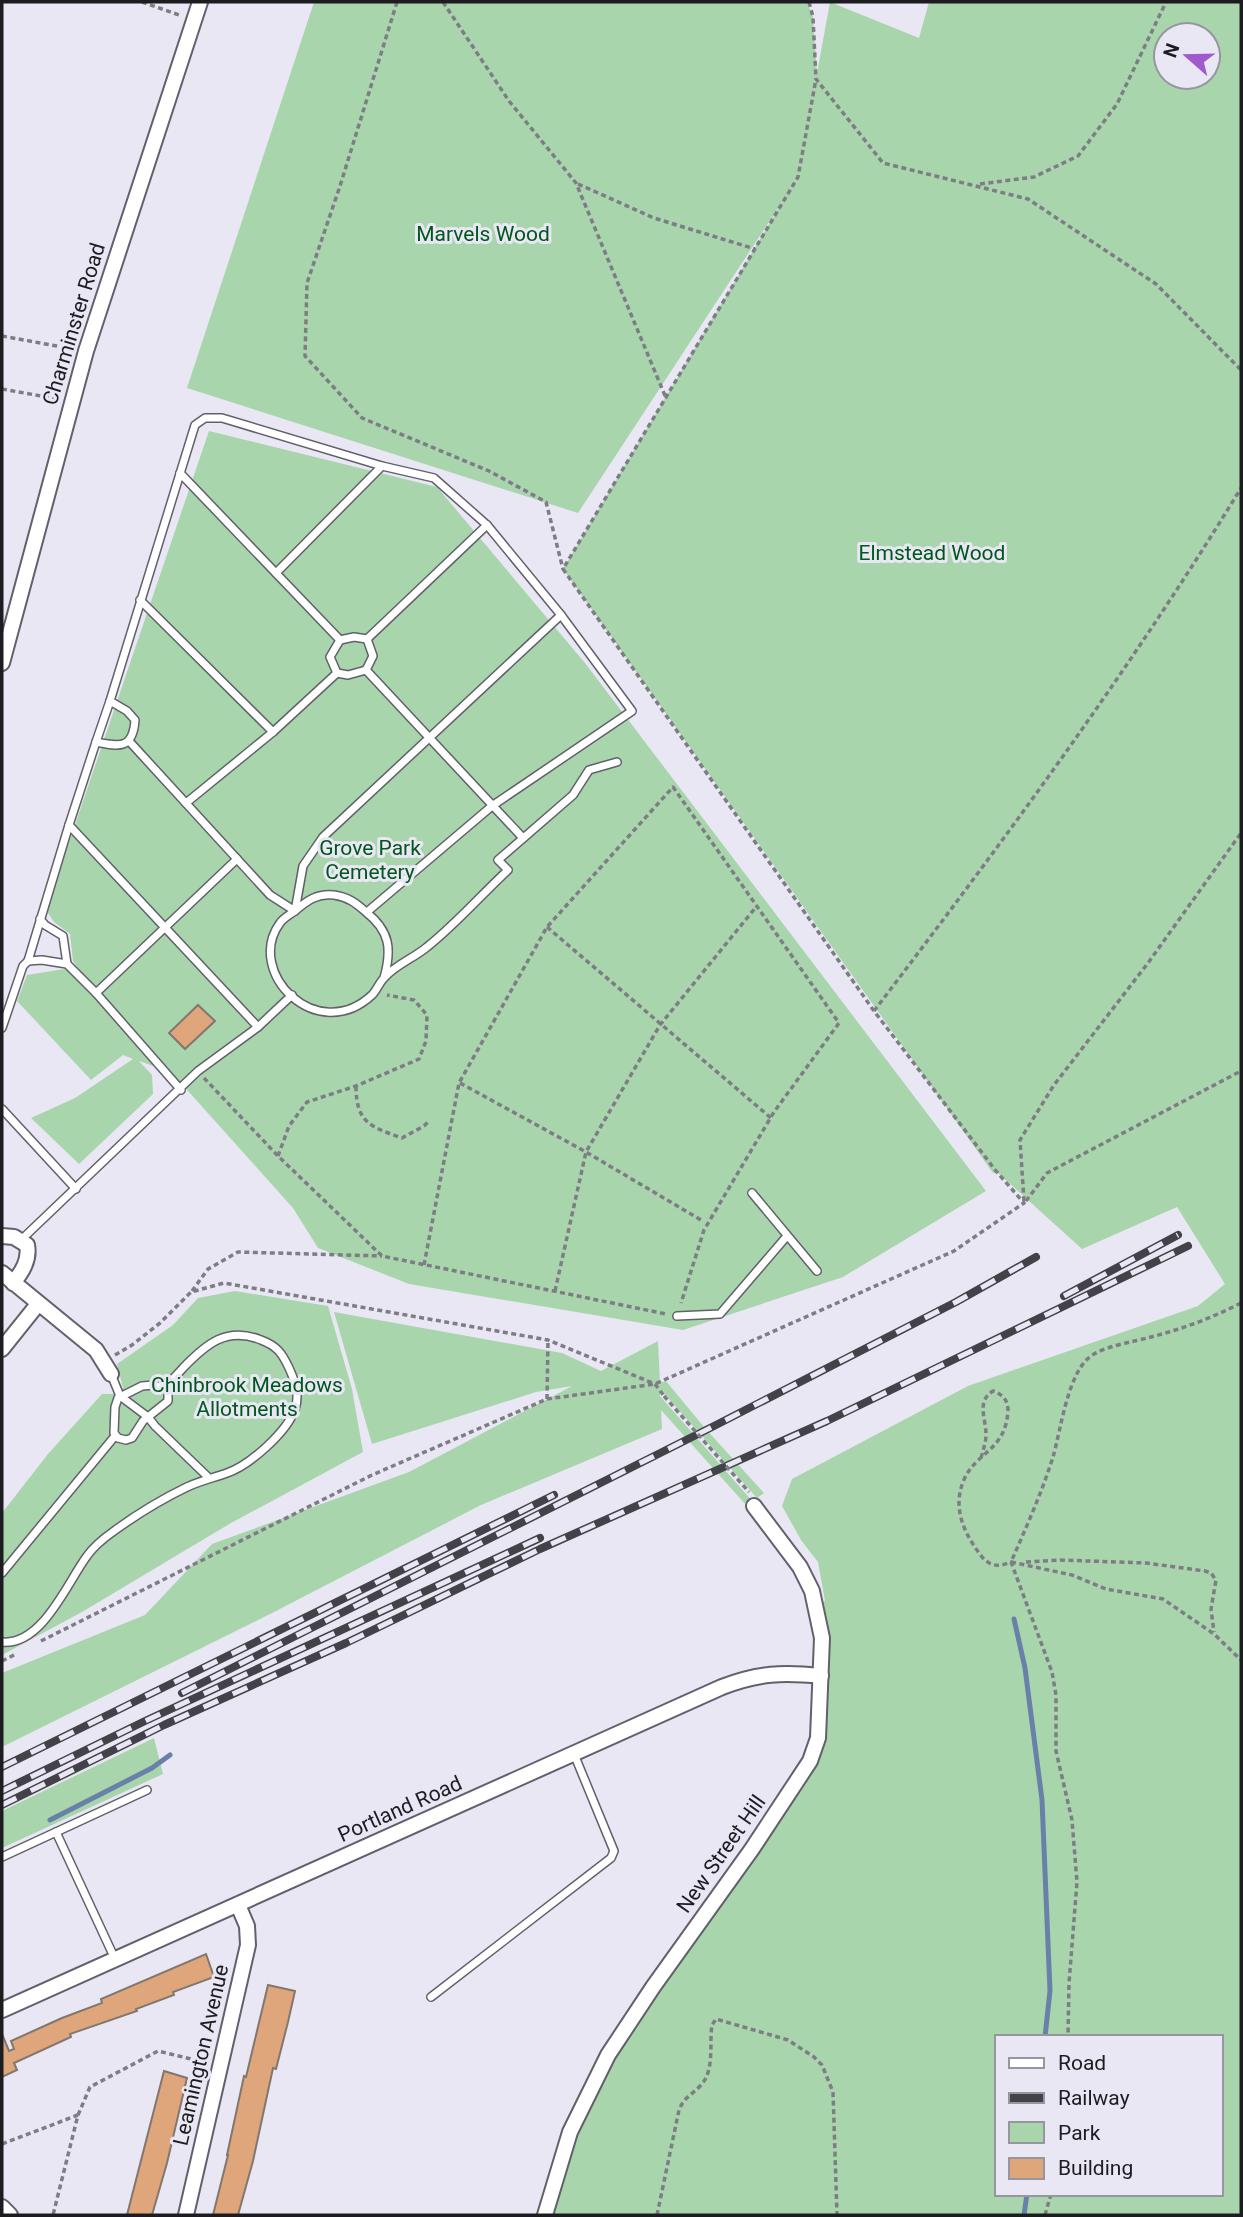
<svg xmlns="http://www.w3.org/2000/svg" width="1243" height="2217" font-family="Roboto,sans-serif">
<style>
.green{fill:#a9d5ad;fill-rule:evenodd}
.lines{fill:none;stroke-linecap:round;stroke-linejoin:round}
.stream{stroke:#6981a9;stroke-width:5}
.building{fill:#dfa57b;stroke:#82776f;stroke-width:2}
.lane-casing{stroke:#62606b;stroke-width:10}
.street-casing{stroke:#62606b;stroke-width:18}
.path{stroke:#7e7d85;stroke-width:3.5;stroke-dasharray:5 3.5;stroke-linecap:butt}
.lane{stroke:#fff;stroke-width:7}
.street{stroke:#fff;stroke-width:14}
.rail-casing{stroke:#434248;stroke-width:8}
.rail{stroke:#e9e7f4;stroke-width:5;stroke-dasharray:16;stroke-linecap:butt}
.path-bridge{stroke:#7e7d85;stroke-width:3.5;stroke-dasharray:5 3.5;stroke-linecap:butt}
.labels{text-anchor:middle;stroke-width:6;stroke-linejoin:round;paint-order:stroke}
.park-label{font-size:21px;fill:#00571b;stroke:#e9e7f4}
.street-label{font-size:21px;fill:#1d1c21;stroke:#e9e7f4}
</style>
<rect width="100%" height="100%" fill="#e9e7f4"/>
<g class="green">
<path d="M314 2H807L813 17 817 73 830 2 919 38 929 2H1241V2215H549L569 2148 607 2065 820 1751 828 1683 822 1602 825 1601 818 1562 801 1540 782 1506 792 1479 968 1386 1198 1306 1225 1284 1177 1207 1082 1249 997 1172 993 1173 563 569 784 199 578 513 187 388ZM1166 35H1208V77H1166ZM996 2037H1220V2194H996Z"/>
<path d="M209 431 437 487 585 663 986 1191 843 1277 683 1330 409 1284 318 1248 293 1208 171 1072 139 1061 152 1075 153 1094 79 1164 31 1118 75 1098 133 1059 123 1055 91 1080 17 1001 27 975 77 967 73 961 70 934 54 922 46 910Z"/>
<path d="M235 1291 328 1306 352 1389 363 1452 231 1523 82 1612 2 1655V1513L48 1454 102 1394H115L123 1388 117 1364 173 1325 198 1298Z"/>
<path d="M334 1312 562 1353 601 1371 658 1341 660 1383 666 1381 704 1427 764 1493 757 1498 660 1389V1396L753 1502 746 1505 661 1410 662 1429 481 1505 274 1612 2 1747V1673L145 1615 212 1544 409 1472 572 1386 536 1392 372 1444Z"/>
<path d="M154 1738 163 1774 2 1848V1811Z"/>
</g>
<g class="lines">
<g class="stream">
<path d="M1014 1619 1025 1668 1042 1800 1050 1991 1045 2037"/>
<path d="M50 1820 152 1768 170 1755"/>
<path d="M1024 2215 1027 2194"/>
</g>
</g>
<g class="building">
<path d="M198 1005 215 1021 185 1049 169 1033Z"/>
<path d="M206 1954 214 1977 173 1992 174 1995 136 2009 137 2011 70 2034 71 2037 14 2063 17 2070 2 2077V2034L9 2051 14 2049 11 2041 62 2018 102 2003 101 1999Z"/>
<path d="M268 1985 295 1991 288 2022 276 2069 273 2068 253 2161 238 2215H213L228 2155H227L244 2076 246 2077Z"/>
<path d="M164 2071 187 2078 167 2163 152 2215H127Z"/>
</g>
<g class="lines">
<g class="lane-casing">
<g id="lane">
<path d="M180 473 340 640 330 657 337 673 348 675 366 670 523 838"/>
<path d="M276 573 382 466 434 478 487 525"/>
<path d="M140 600 273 732"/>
<path d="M340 640 354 637 367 639 373 656 366 670"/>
<path d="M129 741 270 895 295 911 303 866 323 837 561 615 487 525 367 639"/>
<path d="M96 742 110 701"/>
<path d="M186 803 273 732 337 673"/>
<path d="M69 825 28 961 42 960 67 964 96 993 181 1090"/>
<path d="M367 912 492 806 632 711 561 615"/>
<path d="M40 919 45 925 63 936 67 964"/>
<path d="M384 978C392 949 390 931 366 912 356 903 348 897 334 895 318 893 308 900 296 910 291 914 283 918 280 923 244 972 317 1046 372 995 377 990 379 983 384 978 395 965 414 958 427 947 456 924 481 895 508 870L498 860 573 795 589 770 617 762"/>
<path d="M96 993 237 859"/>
<path d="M258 1027 69 825 96 742C120 747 133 749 135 720L127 711 110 701 195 425 205 418H222L382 466"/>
<path d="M2 1028 23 966 28 961"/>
<path d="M2 1109 76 1189"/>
<path d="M752 1193 817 1271"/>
<path d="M21 1240 198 1071 258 1027 292 995"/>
<path d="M677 1316 720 1314 787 1236"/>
<path d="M111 1374 120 1396 148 1417 155 1426 209 1478"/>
<path d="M154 1385 168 1389V1401L143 1421 132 1438 126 1440 118 1438 114 1433 115 1407 118 1398 142 1386Z"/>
<path d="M2 1573 115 1436"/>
<path d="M2 1642C42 1646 67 1583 87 1556 94 1546 104 1538 114 1531 136 1515 162 1499 187 1487 200 1481 213 1478 227 1473 250 1465 287 1432 295 1409 300 1395 295 1381 289 1368 282 1353 277 1346 261 1340 227 1326 206 1344 183 1368 177 1375 171 1380 166 1388"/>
<path d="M56 1832 115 1959"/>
<path d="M2 1857 147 1790"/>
<path d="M431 1997 611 1858 614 1851 574 1754"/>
</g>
</g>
<g class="street-casing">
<g id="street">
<path d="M2 663 86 351 200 2"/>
<path d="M2 1236 14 1237 27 1245C30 1260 22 1272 13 1283"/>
<path d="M2 1273 96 1350 111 1374"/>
<path d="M2 1349 38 1304"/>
<path d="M2 2010 722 1687C758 1673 783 1672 821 1676"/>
<path d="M2 2207 10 2215"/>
<path d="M186 2215 248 1945 247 1926 238 1905"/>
<path d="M545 2215 570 2132 608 2055 653 1987 752 1849 810 1761 818 1738 822 1638 812 1591 800 1567 754 1506"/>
</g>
</g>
<g class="path">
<path d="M142 2 182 16"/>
<path d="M397 2 340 186 307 283 305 356 362 418 489 471 546 502 563 569"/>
<path d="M443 2 509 101 576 183 666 398"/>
<path d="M809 2 813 17 816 79 883 163 1028 199 1156 284 1241 370"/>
<path d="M578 184 654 218 755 249"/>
<path d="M980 184 1034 177 1078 156 1117 104 1166 2"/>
<path d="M2 336 73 349"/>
<path d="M2 389 58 399"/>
<path d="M547 927 771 1118"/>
<path d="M874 1011C1003 842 1130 670 1241 488"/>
<path d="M204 1078 278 1156 382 1256 666 1314"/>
<path d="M460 1083 586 1152 701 1220"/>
<path d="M356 1086C356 1123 371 1127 402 1138L424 1126 429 1121"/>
<path d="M278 1156 289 1126 307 1102 356 1086 419 1059 426 1041 427 1015 414 1000 387 995"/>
<path d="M1024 1201 1020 1140 1054 1085 1148 963 1241 833"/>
<path d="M1026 1201 1047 1173 1241 1071"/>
<path d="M424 1265 459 1083 547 927 673 787 839 1023 774 1112 704 1230 681 1303"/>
<path d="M192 1291 208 1269 238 1252 382 1256"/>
<path d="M555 1291 586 1152 660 1025 756 907"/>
<path d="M1241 1303C1212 1318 1182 1329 1151 1337 1133 1342 1110 1345 1094 1354 1068 1368 1061 1430 1053 1457 1042 1492 1026 1528 1011 1562L1072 1575 1106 1589 1163 1599 1214 1634 1241 1660"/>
<path d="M115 1355 132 1345 160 1323 191 1292 224 1283 548 1340 655 1384 664 1396"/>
<path d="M547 1399 548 1340"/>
<path d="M981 1458C983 1450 986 1443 986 1434 986 1419 976 1401 993 1391 1002 1394 1008 1400 1008 1410 1006 1452 975 1451 963 1482 953 1508 963 1531 979 1553 988 1566 997 1568 1011 1562L1052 1672 1056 1695V1751L1072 1820 1077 1882 1069 1983 1068 2037"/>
<path d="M1026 1562 1060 1560 1146 1563 1205 1571 1211 1573 1216 1580 1211 1609 1214 1632"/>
<path d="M41 1641 372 1475 547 1399 655 1384 954 1251 1024 1203 996 1171 874 1011 563 569 798 177 816 79"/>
<path d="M2 1661 16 1654"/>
<path d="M78 2115 90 2087 158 2051 208 2063"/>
<path d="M2 2144 78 2115 53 2215"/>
<path d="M657 2215 679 2110C684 2097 692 2095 701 2085 715 2070 709 2043 712 2025L716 2019 788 2040 814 2057 822 2065 833 2092 837 2215"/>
<path d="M1045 2215 1051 2194"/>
</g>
<use href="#lane" class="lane"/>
<use href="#street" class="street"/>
<g class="rail-casing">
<g id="rail">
<path d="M1064 1296 1178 1235"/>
<path d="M182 1693 714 1426 956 1302 1036 1257"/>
<path d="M2 1767 554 1495"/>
<path d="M2 1791 145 1721 540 1538"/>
<path d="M2 1805 164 1725 346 1643 540 1549 827 1421 1188 1246"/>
</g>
</g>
<use href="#rail" class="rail"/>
<path class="path-bridge" d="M664 1396 749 1492"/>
</g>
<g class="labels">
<g class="park-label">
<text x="483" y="241">Marvels Wood</text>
<text x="932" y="560">Elmstead Wood</text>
<text x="370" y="855">Grove Park<tspan x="370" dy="24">Cemetery</tspan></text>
<text x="247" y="1392">Chinbrook Meadows<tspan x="247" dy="24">Allotments</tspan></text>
</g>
<g class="street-label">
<text transform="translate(74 324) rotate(-73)" y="7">Charminster Road</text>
<text transform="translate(400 1809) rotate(-24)" y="7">Portland Road</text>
<text transform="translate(721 1854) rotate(-55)" y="7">New Street Hill</text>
<text transform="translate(201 2055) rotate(-77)" y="7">Leamington Avenue</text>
</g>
</g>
<rect width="1243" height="2217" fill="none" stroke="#1d1c21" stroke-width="7"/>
<rect x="995" y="2035" width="228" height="161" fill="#e9e7f4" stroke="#9796a0" stroke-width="2"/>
<rect x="1009" y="2058" width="35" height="10" fill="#ffffff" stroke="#9796a0" stroke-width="2"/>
<text x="1058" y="2070" font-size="21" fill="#1d1c21">Road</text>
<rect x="1009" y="2093" width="35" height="10" fill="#434248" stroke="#9796a0" stroke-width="2"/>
<text x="1058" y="2105" font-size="21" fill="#1d1c21">Railway</text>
<rect x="1009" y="2122" width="35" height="21" fill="#a9d5ad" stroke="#9796a0" stroke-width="2"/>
<text x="1058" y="2140" font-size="21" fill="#1d1c21">Park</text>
<rect x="1009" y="2158" width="35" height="21" fill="#dfa57b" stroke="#9796a0" stroke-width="2"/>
<text x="1058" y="2175" font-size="21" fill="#1d1c21">Building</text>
<g transform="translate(1187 56) rotate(290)"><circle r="33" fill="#e9e7f4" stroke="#9796a0" stroke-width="2"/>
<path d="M0-5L12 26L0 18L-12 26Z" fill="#a05ace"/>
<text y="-10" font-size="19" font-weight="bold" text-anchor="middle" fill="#1d1c21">N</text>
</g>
</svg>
